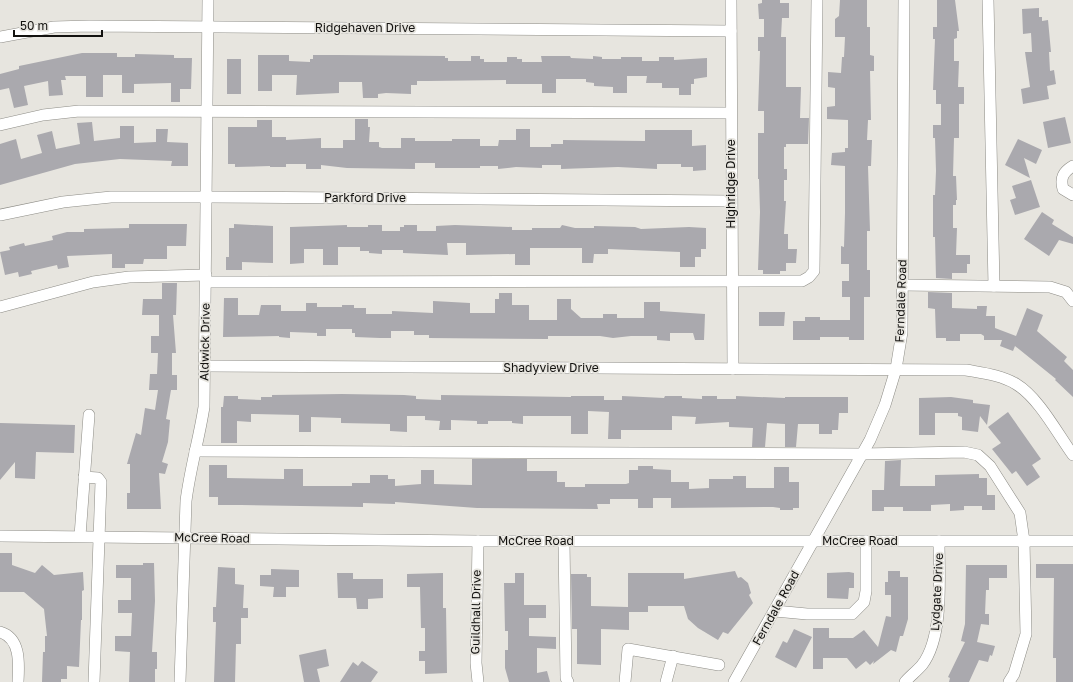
<svg xmlns="http://www.w3.org/2000/svg" width="1073" height="682" font-family="'Golos Text',sans-serif">
<style>
.building{fill:#aaa9ae}
.lines{fill:none;stroke-linecap:round;stroke-linejoin:round}
.minor-casing{stroke:#8d8c86;stroke-width:12}
.minor{stroke:#fff;stroke-width:11}
.labels{text-anchor:middle;stroke-width:3.5;stroke-linejoin:round;paint-order:stroke}
.street-label{font-size:12px;fill:#131210;stroke:#e7e5df}
</style>
<rect width="100%" height="100%" fill="#e7e5df"/>
<g class="building">
<path d="M762 0H780V3H789V18H782L781 37H786V87H801L800 118H809L808 144H786V147H784V169H787V180H784V201H786L784 234H788V249H797L796 263H786V271H780V274H763V270H758L760 212 759 179H758V133H764V111H758L760 51H758V37H764V19H759L758 4 762 3Z"/>
<path d="M840 0H867V27H870V55L874 56V71H870L871 120H868L867 140H872L871 166H868L870 231H867V270H870V297H864V340H849V337H820V340H793V321H805V317H820V320H850V297H842V281H849V264H841V246L844 247 845 213V166L831 165 832 153 845 152V148H848V120L827 119V107L835 106V88L828 87V72L841 73 842 57H844L845 37H835V19L839 16Z"/>
<path d="M937 0H955L959 31H957V38L954 39V61H959L958 87H964V104H959V138H954L953 176H956L957 200H956V205H953V228H957L956 255H970V264H967V273H952V279L936 278 935 237H933V195H935L936 171 935 138H933V125H941V104H936V90H933L935 39H933V27H937Z"/>
<path d="M1039 8V17H1042V21L1048 20 1051 52H1049L1050 71 1054 70 1056 84 1047 86 1049 99 1023 104 1021 89 1030 87 1025 52H1032L1031 33 1023 34 1022 9Z"/>
<path d="M82 53H117V57H135V54L174 55V58H192L191 89H180V102H171V83L134 84V93H122V75H103V97H86V76H65L66 80H61L63 95 49 96 48 81 24 86 28 105 14 108 9 88 0 90V74L19 69V66Z"/>
<path d="M258 55H289V61L310 62V59H313V55H339L445 56V58H448V61H471V56H480V59H484V62H507V57H517V59H522V62H542L541 56H570L571 58 593 59V56L602 57V59H621V57H642V61H659V57H674V60L707 58V77L694 79V84H691V95H679V88H662V83H646L647 76H627V93H613V87L594 86V83L586 82V79H556V93H542V84H506V80L428 81H417V85H411V94L386 93 378 94V98H363L362 82H339V93L296 95 297 75H272V91H258Z"/>
<rect x="227" y="59" width="14" height="35"/>
<path d="M1065 117 1071 143 1048 148 1043 122Z"/>
<path d="M355 119H368V127H370L369 142H379V147L382 148H401V138H415V141H452V139H480V146H498L499 140H516V129H530V147H551V144H563V140L645 141V130H692V146L706 145V170L693 171V167H681V164H657V169L618 167 561 169V165H542V168L516 167 498 169V166H480V168H435V163H415V169L347 168 321 165V169H306V164H286V167H270V166L235 167V164H228V127H257V120H272V137H286V140L321 138V148H343V140H355Z"/>
<path d="M92 122 94 141 120 138V126H134V143L156 142V129H168L167 142 188 143V166H171L172 161 120 159 75 164 0 185V144L16 139 21 159 42 153 37 135 52 131 56 149 80 144 77 123Z"/>
<path d="M1018 139 1042 150 1036 164 1024 158 1030 178 1005 165Z"/>
<path d="M1031 180 1040 207 1015 215 1010 200 1016 198 1012 186Z"/>
<path d="M1042 212 1054 220 1052 224 1073 237V244L1059 240 1049 256 1024 239Z"/>
<path d="M129 224H187L186 246H167V259H144L143 264H125V268H112V254L67 256 69 267 58 269 57 265 31 271 32 274 19 277 18 272 5 275 0 252 10 250 9 247 24 243 25 246 53 240 52 236 67 232H84V229L129 228Z"/>
<path d="M234 224 273 226V263L242 262V270H226V257H229V228H234Z"/>
<path d="M347 225V227H368V225H382V231H400V227H404V225H417V231H436V226L455 225 512 227V230H532V228H560L562 225 575 228H594V226L635 227 641 229 689 227 706 228V249H701V257H695V267H680V252L608 249V254H594L593 263H582V248H530V265H515V254L466 255V243H447L448 255 403 253V250H382V254L369 253V251H360V247H338V265H323V249H304V263L290 264V227Z"/>
<path d="M162 283H177L176 315H173L176 353H172V375H177V390H171L166 419 170 420 168 442 162 462 168 464 165 474 159 473 161 509H127V493H130V464H127L136 433 141 435 145 408 155 410 158 390H149L150 374H157L158 353H151V336H159V315H142L143 299H162Z"/>
<path d="M928 292 952 293V308L977 309V306H987L986 316H995V328L1016 336 1027 308 1043 315 1037 331 1067 357 1064 361 1073 370V397L1055 380 1056 379 1015 346 1013 351 1000 346 1002 340H984V336L981 334H960V341H946V338H936L935 309 928 308Z"/>
<path d="M499 293H512V305H529V320H557V299H571V309L581 318H603V314H617V318H644V302H660V311L705 314 704 340H695L693 333H670V341L657 340V336H631L613 338 600 336H548V339L429 338V335H414V331H391V338H380L355 337V333H352V329H326V336H317V333L290 332V338L279 337V336L223 337 224 298H238V315H259L261 305H281V311H306V303H317V307H342V305H354V308H366V314H392V311L433 313V301L470 303V313H495V299H499Z"/>
<path d="M759 312H785L784 326H759Z"/>
<path d="M342 394 404 395 416 396V399L441 400V395L571 397V396H604V400H622V396L664 398 665 396H682V398L702 399V396H717V399H736V396L785 398V397H848V413H839L838 430H832V434H819V424H798L796 447H785V424L767 423 765 447H752L753 428 729 427V422L695 424 696 417 672 416V430H621V439H608L609 412 588 411V434H571V416H523V424L512 423V421H488V424H477V421L451 420V430H439L440 421 425 420V416H407V432L390 431V424L341 423V418L311 417V432H299V415L251 414V422L237 421V443H221V407H223L224 396H238V399L261 400V397H272V395Z"/>
<path d="M951 397 973 400V403L990 405 987 425 980 416 978 432 962 430V417L958 416V413H935V435H919V398Z"/>
<path d="M1008 412 1041 459 1032 465 1040 477 1027 486 1016 471 1012 474 992 449 1001 443 988 427Z"/>
<path d="M0 423 75 425 74 453 36 452 35 479 15 478V462L0 480Z"/>
<path d="M472 459H527V471H557V482H565V487H585V484H626L629 483V470H638V466H653V469L671 470V482H689V489L709 488V479H733V476H746V488H774V467H789V482H799V508H793V510H780V508L773 507 671 508V498H653V508H638V499H610V504H597L598 509 477 508 395 502V504L363 503V507L241 505H218V497H209V465H227V478L284 479V469H303V486H352V483H370V475H388V479H395V486L421 484V470H434V484L472 485Z"/>
<path d="M901 460 900 486H935V475L979 474V478H987V495H995V510H982V506H964V510L950 511V504L931 505V511H903V507H884V511H872V490H884L885 461Z"/>
<path d="M0 553H12V565L35 573 42 565 54 575 83 572 84 590 82 591V620H81L79 667 67 666V679H61V682H42L43 652H45V636H47L44 609 24 592H0Z"/>
<path d="M143 563H154L155 601 152 652H157V669H155V682H129L130 652 115 651V636H131L132 613H118V600H131V578H116V565H143Z"/>
<path d="M1036 564H1073V682H1056V658H1053L1054 578H1036Z"/>
<path d="M966 565H1007V578H989V590H986L985 614H989V625L981 624 977 642 995 646 992 656 990 655 988 662 979 660 969 682H949L950 678 948 677 965 642 961 641 965 624Z"/>
<path d="M218 567 235 568V584L244 585 243 608H248V618H241V644H236L235 682H214L216 622H213V607H216Z"/>
<path d="M271 569 299 570V587H286V597H273L274 587 260 586V575H271Z"/>
<path d="M735 571 738 578 741 577 748 583 751 593 749 595 753 603 728 634 723 632 718 640 698 628 688 619 684 606H648V612H629V630L601 629V665L577 664V629H572L571 574H587V577H591V606L628 607V573H684V579Z"/>
<path d="M888 571H900V577H908V619L903 636H900L896 652 891 650 873 664 874 661 870 665 866 661 856 669 847 658H823V669H813V628H829V638H853L864 630 878 647 886 616 891 617V595H885V582H888Z"/>
<path d="M849 572 854 573V588H849L848 599 827 598V573Z"/>
<path d="M337 573H353V579H383V598L368 599V609H357L356 598H338Z"/>
<path d="M443 573V608H446L447 673 425 674V661H419V651H425V628H421L420 587H407V574Z"/>
<path d="M515 573H524V605H546V618H529V636L556 637V649L537 648V673L547 671 550 682H509L505 668V650H508V631H505L504 583H515Z"/>
<path d="M794 629 812 637 796 668 775 657 783 641 787 643Z"/>
<path d="M326 649 329 666 317 669 320 682H304L299 655Z"/>
<path d="M362 661 378 672 371 682H340L353 662 358 666Z"/>
</g>
<g class="lines">
<g class="minor-casing">
<g id="minor">
<path d="M731 0 733 369"/>
<path d="M988 0 994 286"/>
<path d="M0 37 54 27 89 26 731 31"/>
<path d="M0 125 43 115 79 111 731 113"/>
<path d="M1073 166C1063 172 1060 178 1063 189L1073 195"/>
<path d="M0 215 63 202 111 197H207L731 201"/>
<path d="M206 282 802 281 809 277 814 271 817 0"/>
<path d="M902 285 1050 287 1066 292 1073 301"/>
<path d="M0 307 93 282 129 277 206 275"/>
<path d="M205 366 966 370C982 373 1001 375 1016 384 1039 398 1057 433 1073 455"/>
<path d="M195 451 862 454 964 452 978 455 990 466 1020 513 1024 541 1026 634 1014 674 1009 682"/>
<path d="M84 477 98 478 101 482 94 682"/>
<path d="M0 536 478 541H1073"/>
<path d="M80 536 89 415"/>
<path d="M478 541 476 663 478 682"/>
<path d="M564 541 566 678 568 682"/>
<path d="M775 611 807 614H852L864 602 866 591V541"/>
<path d="M0 632C21 638 19 664 18 682"/>
<path d="M180 682 186 501C190 469 199 439 204 407L208 0"/>
<path d="M625 682 628 649 719 665"/>
<path d="M666 682 673 656"/>
<path d="M734 682 870 440 885 405 896 369 902 332 904 0"/>
<path d="M905 682C910 676 917 671 922 665 944 637 939 575 939 541"/>
</g>
</g>
<use href="#minor" class="minor"/>
</g>
<g class="labels">
<g class="street-label">
<text x="365" y="32">Ridgehaven Drive</text>
<text transform="translate(731 184) rotate(-90)" y="4">Highridge Drive</text>
<text x="365" y="202">Parkford Drive</text>
<text transform="translate(901 301) rotate(-88)" y="4">Ferndale Road</text>
<text transform="translate(205 342) rotate(-89)" y="4">Aldwick Drive</text>
<text x="551" y="372">Shadyview Drive</text>
<text transform="translate(212 538) rotate(1)" y="4">McCree Road</text>
<text x="536" y="545">McCree Road</text>
<text x="860" y="545">McCree Road</text>
<text transform="translate(937 592) rotate(-87)" y="4">Lydgate Drive</text>
<text transform="translate(776 608) rotate(-61)" y="4">Ferndale Road</text>
<text transform="translate(476 612) rotate(-89)" y="4">Guildhall Drive</text>
</g>
</g>
<path d="M14 30v6h88v-6" fill="none" stroke="#131210" stroke-width="2"/>
<text x="20" y="30" font-size="12" fill="#131210" stroke="#e7e5df" stroke-width="3" paint-order="stroke">50 m</text>
</svg>
